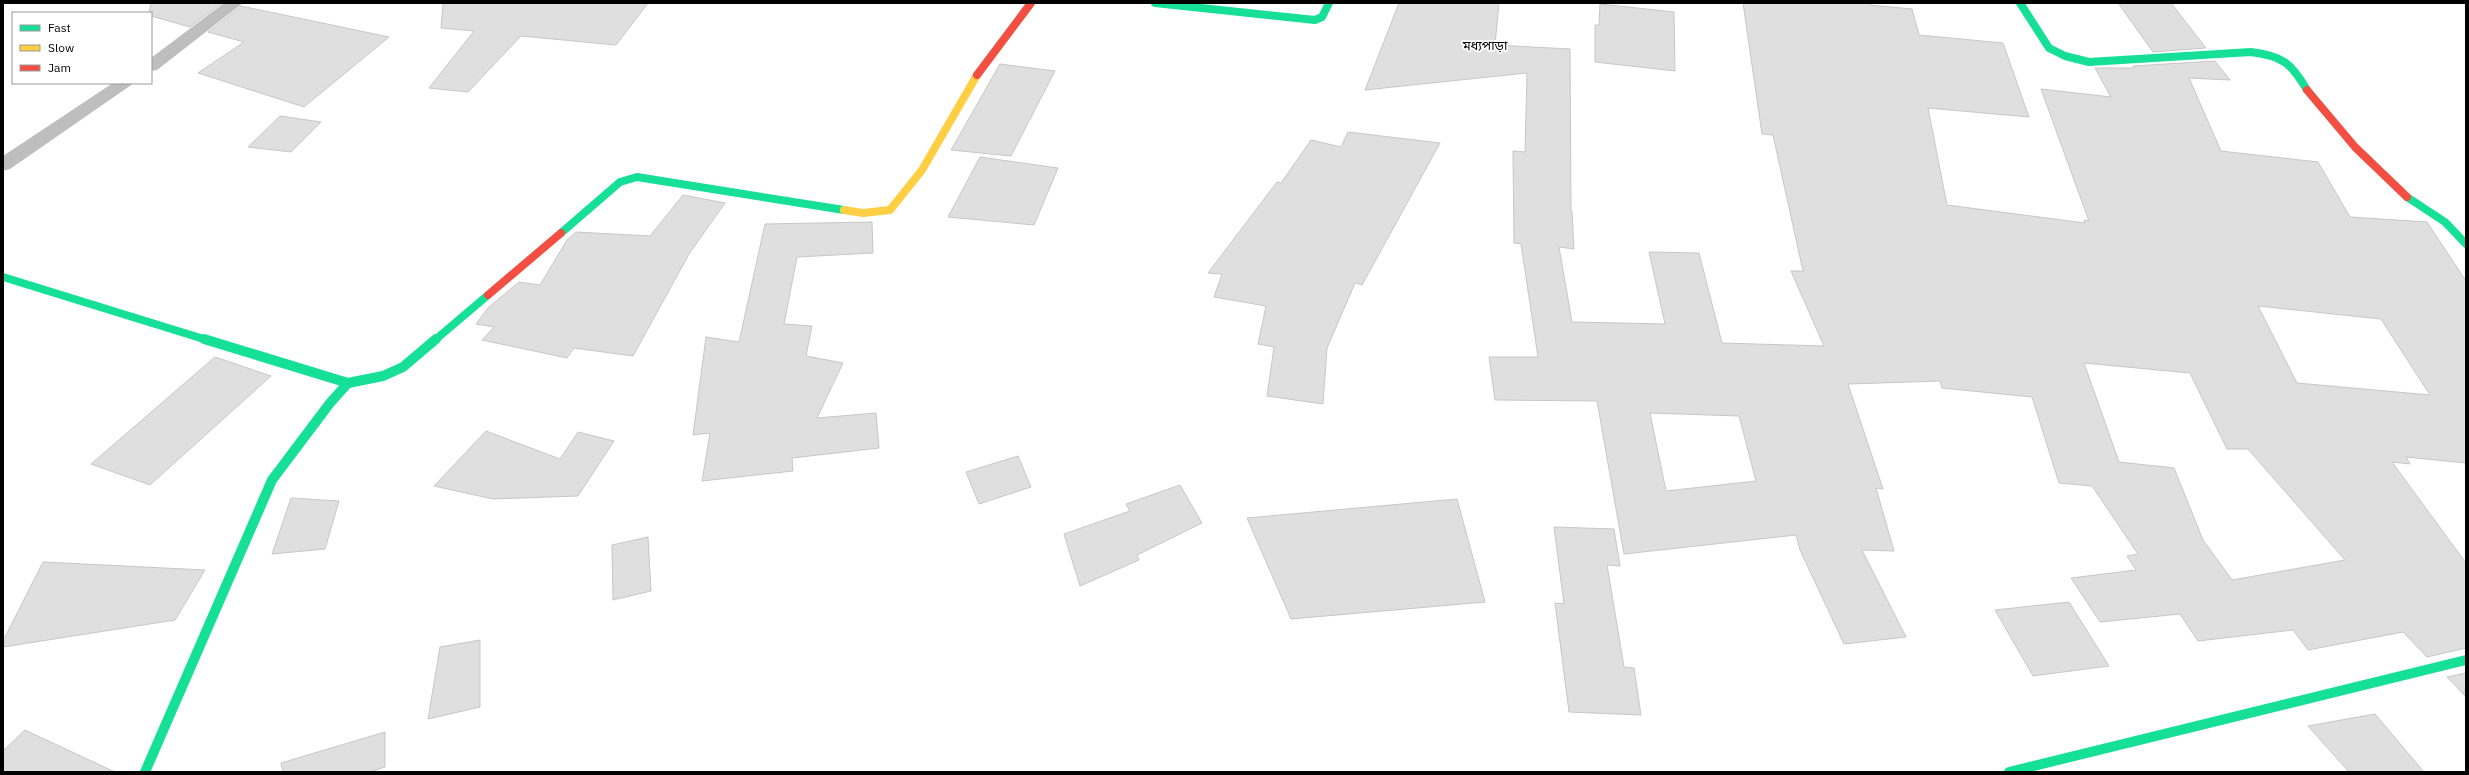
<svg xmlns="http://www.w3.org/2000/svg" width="2469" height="775" font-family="'IBM Plex Sans','Noto Sans Bengali',sans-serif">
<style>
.building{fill:#dfdfdf;stroke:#c7c7c7;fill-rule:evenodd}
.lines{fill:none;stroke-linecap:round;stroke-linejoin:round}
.street{fill:#bebebe;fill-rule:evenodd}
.fast-far1{stroke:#16e098;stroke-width:8}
.fast{stroke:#16e098;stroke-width:10}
.slow{stroke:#ffcf43;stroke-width:8}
.jam{stroke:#f24e42;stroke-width:8}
.labels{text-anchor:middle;stroke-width:3.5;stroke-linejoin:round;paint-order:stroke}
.far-quarter-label{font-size:13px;fill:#000;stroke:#fff}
</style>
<rect width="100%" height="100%" fill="#fff"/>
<g class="building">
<path d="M151 3H222L190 27 151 16 149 13Z"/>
<path d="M443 3H648L616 45 521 36 468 92 429 88 474 31 441 28Z"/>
<path d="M1399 3H1499L1495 45 1570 49 1571 211H1572L1574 249 1559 247 1572 322 1665 324 1649 252 1699 253 1722 343 1824 346 1791 271H1803L1773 135 1762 134 1743 3H1870V5L1912 9 1919 35 2003 43 2029 117 1928 108 1947 205 2085 223 2084 220 2089 221 2041 89 2111 97 2095 68H2134L2133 66 2215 61 2230 80 2189 78 2221 151 2318 162 2350 217 2427 222 2466 281V463L2406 457 2410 464 2392 462 2466 563V648L2427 657 2403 632 2308 650 2293 630 2198 641 2180 614 2100 622 2071 578 2136 570 2127 556 2138 554 2092 486 2059 483 2032 397 1942 388 1940 381 1848 384 1883 489 1876 488 1894 551 1862 550 1906 637 1844 644 1800 550 1796 535 1624 554 1597 401 1495 400 1489 357H1538L1521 244 1514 243 1513 151 1525 152 1527 73 1365 90ZM2258 306 2381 319 2430 395 2297 383ZM2084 363 2190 373 2227 449H2248L2345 560 2232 580 2203 540 2174 468 2119 462ZM1650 413 1739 416 1756 481 1666 491Z"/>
<path d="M2118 3H2171L2206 48 2153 52Z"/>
<path d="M1600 4 1674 12 1675 71 1595 62V25H1599Z"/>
<path d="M241 6 389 37 304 107 198 73 244 42 208 32Z"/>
<path d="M1000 64 1055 71 1011 156 951 150Z"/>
<path d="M280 116 321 122 291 152 248 147Z"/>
<path d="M1348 132 1440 143 1362 285 1355 283 1327 348 1323 404 1267 396 1274 347 1258 344 1266 306 1214 297 1222 274 1208 273 1277 182 1281 183 1311 140 1341 147Z"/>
<path d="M980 157 1058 168 1034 225 948 217Z"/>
<path d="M683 195 725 203 689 254 633 356 574 348 567 358 482 340 494 327 476 324 488 308 519 282 540 285 567 240 576 232 650 236Z"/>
<path d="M872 222 873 253 797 257 784 324 812 326 806 356 843 363 817 418 876 413 879 448 792 458 793 471 702 481 710 433 693 435 706 337 739 342 765 224Z"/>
<path d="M215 357 271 376 150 485 91 464Z"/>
<path d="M486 431 560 459 578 432 614 441 578 496 493 499 434 486Z"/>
<path d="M1018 456 1031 487 979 504 966 472Z"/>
<path d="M1180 485 1202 523 1137 555 1139 560 1080 586 1064 534 1130 511 1126 504Z"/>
<path d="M291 498 339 501 325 549 272 554Z"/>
<path d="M1457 499 1485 602 1291 619 1247 518Z"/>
<path d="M1554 527 1614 529 1620 566 1607 565 1624 667 1634 668 1641 715 1569 712 1555 603 1564 604Z"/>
<path d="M648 537 651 591 613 600 612 545Z"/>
<path d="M43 562 205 570 175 620 3 647V641Z"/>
<path d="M2069 602 2109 666 2033 676 1995 610Z"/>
<path d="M480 640V707L428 719 440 647Z"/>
<path d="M2466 673V697L2447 677Z"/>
<path d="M2375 714 2424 772H2349L2308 726Z"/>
<path d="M25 730 115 772H3V751Z"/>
<path d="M385 732V767L369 772H283L281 763Z"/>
</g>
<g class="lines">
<g class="street">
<path d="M224 3H243L157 70 151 71V58Z"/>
<path d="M113 83H134L10 169 3 171V156Z"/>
</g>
<g class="fast-far1">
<path d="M1155 3 1315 20 1322 17 1329 3"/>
<path d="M2020 3 2049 48 2065 56 2089 62 2251 52C2283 56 2291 63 2307 90"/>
<path d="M2407 197 2445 222 2466 244"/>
<path d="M561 233 620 182 637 177 844 210"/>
<path d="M3 277 207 340"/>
<path d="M435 340 488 295"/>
</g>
<g class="fast">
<path d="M204 339 348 383 383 376 403 367 436 339"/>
<path d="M145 772 272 480 330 403 348 383"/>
<path d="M2009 772 2466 660"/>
</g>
<path class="slow" d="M844 210 863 213 890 210 922 170 977 75"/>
<g class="jam">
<path d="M977 75 1031 3"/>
<path d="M2307 90 2355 147 2407 197"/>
<path d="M488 295 561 233"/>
</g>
</g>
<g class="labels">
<g class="far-quarter-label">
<text x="1485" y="50">মধ্যপাড়া</text>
</g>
</g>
<rect width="2469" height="775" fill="none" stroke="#000000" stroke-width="8"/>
<rect x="12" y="12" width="140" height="72" fill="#ffffff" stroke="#999999"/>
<rect x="20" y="25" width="20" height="6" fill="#16e098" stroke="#999999"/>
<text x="48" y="32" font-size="12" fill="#000000">Fast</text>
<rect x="20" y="45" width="20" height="6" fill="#ffcf43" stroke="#999999"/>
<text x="48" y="52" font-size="12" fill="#000000">Slow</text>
<rect x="20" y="65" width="20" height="6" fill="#f24e42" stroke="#999999"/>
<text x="48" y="72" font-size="12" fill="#000000">Jam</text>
</svg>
